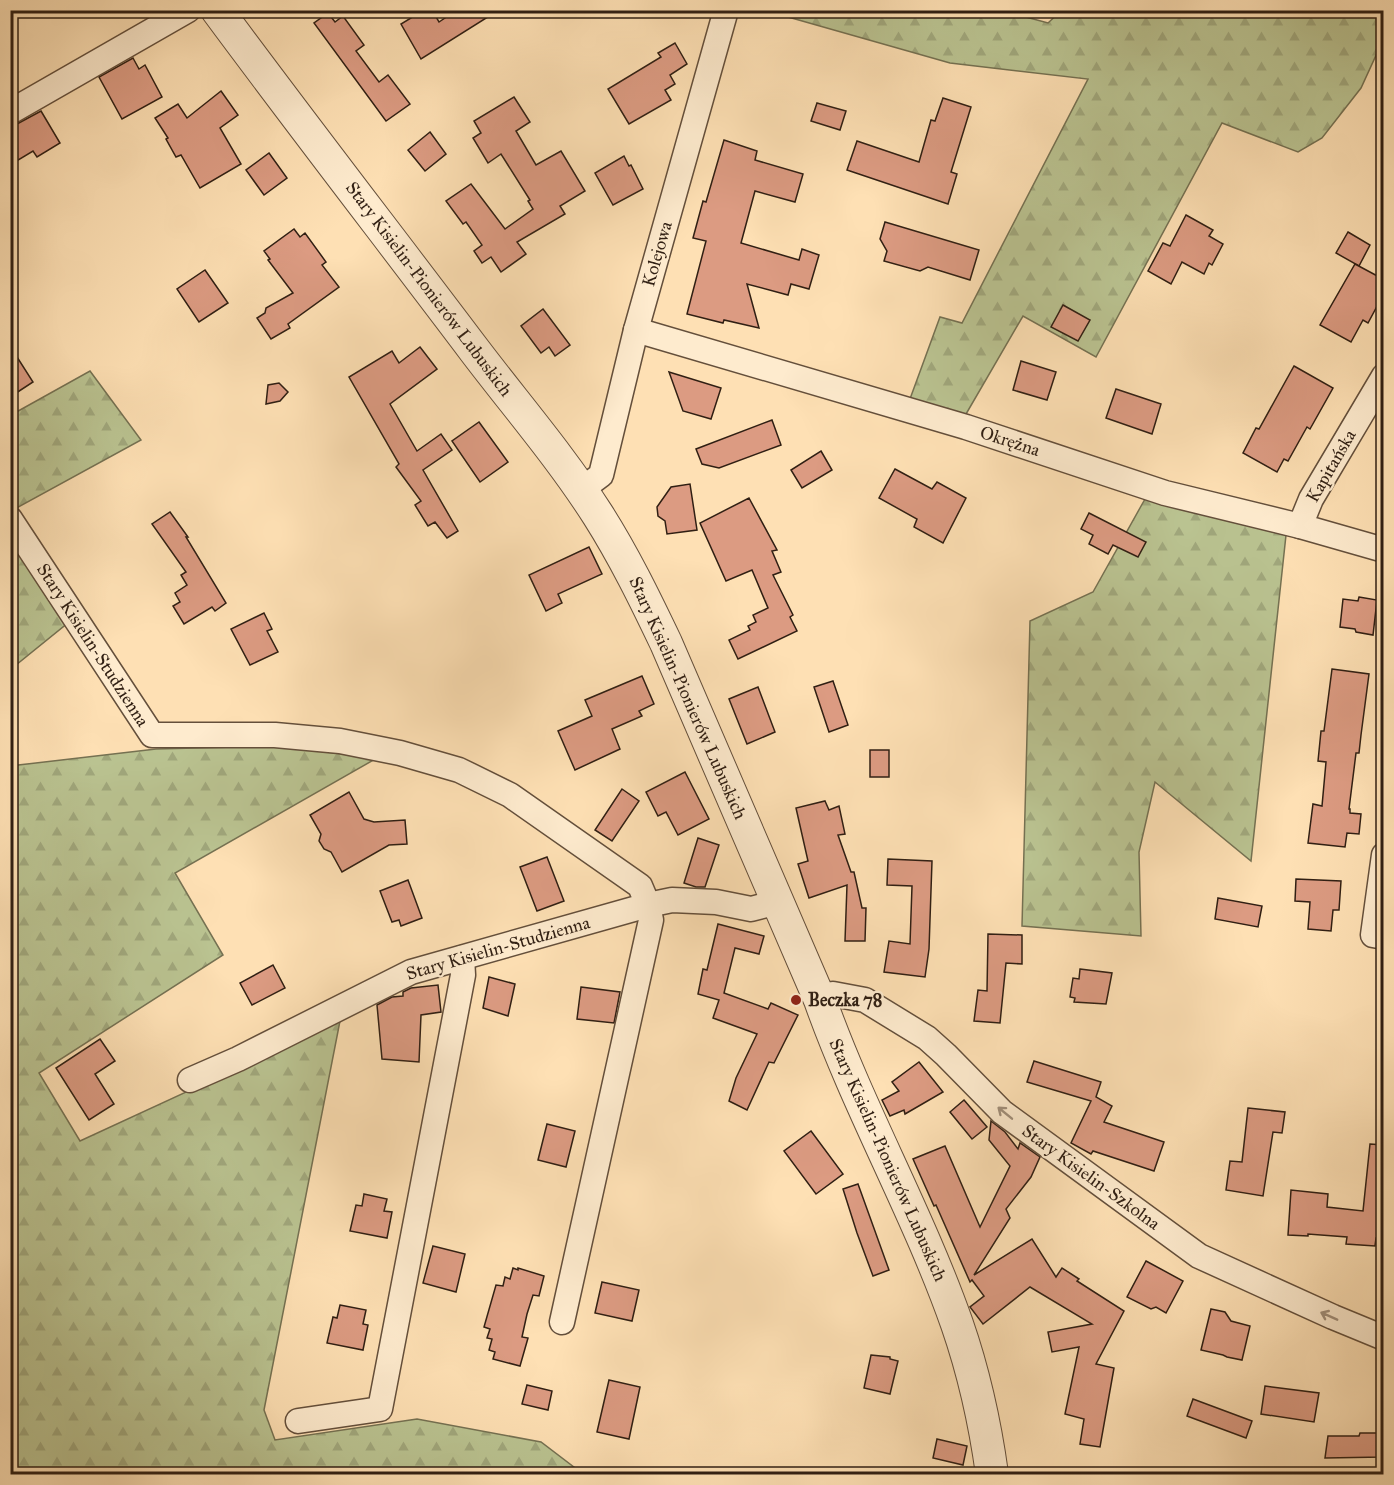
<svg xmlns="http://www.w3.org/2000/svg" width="1394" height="1485" font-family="'IM FELL Great Primer',serif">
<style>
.forest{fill:url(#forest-firs);stroke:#757152;stroke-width:1.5}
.building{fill:#dc9b82;stroke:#301f13;stroke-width:1.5}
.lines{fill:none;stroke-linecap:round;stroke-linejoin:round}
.minor-casing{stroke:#644f3b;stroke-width:27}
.tertiary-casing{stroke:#644f3b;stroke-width:34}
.minor{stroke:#feebce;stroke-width:24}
.tertiary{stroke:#feebce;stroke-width:32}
.oneway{stroke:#a18f7a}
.poi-dot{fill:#8f2418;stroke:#feebce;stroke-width:2}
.labels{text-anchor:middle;stroke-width:4.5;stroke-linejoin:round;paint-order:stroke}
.street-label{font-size:18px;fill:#301f13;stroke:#feebce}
.poi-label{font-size:18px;font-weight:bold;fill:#301f13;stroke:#feebce;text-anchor:start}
</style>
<defs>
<pattern id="forest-firs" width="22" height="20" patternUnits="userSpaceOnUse" patternTransform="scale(1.5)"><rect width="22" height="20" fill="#bac391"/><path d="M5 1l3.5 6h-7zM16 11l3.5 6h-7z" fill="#a0a77c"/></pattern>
</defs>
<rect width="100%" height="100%" fill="#fee0b4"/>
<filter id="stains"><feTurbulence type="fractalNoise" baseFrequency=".00333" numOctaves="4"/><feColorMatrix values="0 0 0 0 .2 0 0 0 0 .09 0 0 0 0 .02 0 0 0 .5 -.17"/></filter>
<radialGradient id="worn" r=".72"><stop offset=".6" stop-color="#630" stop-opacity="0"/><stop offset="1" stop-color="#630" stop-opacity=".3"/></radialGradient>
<g class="forest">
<path d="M1020 10 1026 17 1048 23 1062 10H1383V40L1361 88 1322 138 1298 152 1222 123 1096 357 1023 316 955 433 903 418 940 317 962 323 1088 79 950 63 767 11Z"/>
<path d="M90 371 141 440 11 511V415Z"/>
<path d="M1145 499 1286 535 1251 861 1155 782 1139 852 1141 936 1022 926 1030 621 1093 592Z"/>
<path d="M10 534 69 622 11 669H10Z"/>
<path d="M276 746 377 758 175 873 223 955 39 1073 80 1141 340 1021 264 1410 275 1440 417 1419 541 1442 583 1474H11L10 766 156 749Z"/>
</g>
<g class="building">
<path d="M424 10H432L439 22 457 10H499L421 59 401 24Z"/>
<path d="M328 13 335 22 343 16 364 45 356 51 379 82 388 75 410 104 386 121 314 23Z"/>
<path d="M675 43 687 64 670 75 675 84 665 90 671 100 629 124 608 89 661 57 658 53Z"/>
<path d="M133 58 139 69 145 65 162 97 122 119 99 77Z"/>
<path d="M221 91 238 115 220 128 241 164 200 188 181 155 176 157 166 139 168 138 155 118 178 104 187 118Z"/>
<path d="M514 97 530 122 516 131 536 165 561 151 585 191 560 206 565 214 517 242 526 254 501 272 491 257 482 263 474 251 482 245 466 222 463 224 446 201 471 184 505 229 533 209 528 201 530 200 501 154 488 163 473 138 481 133 474 121Z"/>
<path d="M943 98 971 107 951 172 957 174 948 204 847 170 857 141 919 162 931 120 935 121Z"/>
<path d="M817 103 846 111 840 130 811 121Z"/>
<path d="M41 111 60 143 37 157 33 151 10 165V126L17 124Z"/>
<path d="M430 132 446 154 425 171 408 150Z"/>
<path d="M724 140 757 151 755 160 803 174 795 202 755 191 741 243 799 260 802 249 819 255 809 289 791 284 788 295 747 284 759 328 724 320 723 323 687 314 706 241 693 238 703 201 706 202Z"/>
<path d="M269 153 287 178 264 195 246 170Z"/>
<path d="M624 156 629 166 631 165 643 189 613 205 595 173Z"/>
<path d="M1186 215 1213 230 1209 236 1223 244 1212 265 1209 263 1204 274 1182 262 1171 284 1148 271 1163 243 1170 246Z"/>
<path d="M885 222 979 250 970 280 928 267 920 271 884 261 887 251 880 239Z"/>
<path d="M294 229 300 237 305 233 326 262 322 265 339 287 288 324 290 328 271 339 257 318 265 313 266 308 293 293 268 260 270 259 264 251Z"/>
<path d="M1348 232 1370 245 1359 266 1336 253Z"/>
<path d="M1355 264 1383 279V295L1368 323 1363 320 1351 342 1320 325Z"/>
<path d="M205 270 228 303 199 322 177 289Z"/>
<path d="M1063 305 1090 320 1078 341 1051 327Z"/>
<path d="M543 309 570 345 555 356 549 347 541 353 521 326Z"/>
<path d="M10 346 33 382 10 397Z"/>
<path d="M420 347 437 369 390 404 417 451 441 434 452 450 423 470 458 531 447 538 435 522 428 526 415 505 421 501 396 467 399 464 349 377 392 351 399 363Z"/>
<path d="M1021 361 1056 372 1047 400 1013 390Z"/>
<path d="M1294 366 1333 388 1310 429 1307 427 1288 461 1284 459 1277 472 1243 453 1256 428 1259 429Z"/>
<path d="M669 372 721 388 711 419 683 411Z"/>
<path d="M279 383 288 392 280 401 266 404 268 385Z"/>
<path d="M1116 389 1161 404 1152 434 1106 418Z"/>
<path d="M772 420 781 445 719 468 702 464 696 449Z"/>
<path d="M479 422 508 462 480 482 452 441Z"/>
<path d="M821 451 832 470 802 488 791 470Z"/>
<path d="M895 469 932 489 937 482 966 498 943 543 914 527 917 519 879 498Z"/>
<path d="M690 484 697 530 667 534 665 521 658 516 657 507 671 487Z"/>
<path d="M749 498 777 550 772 551 781 572 773 575 793 615 790 617 797 631 738 659 729 640 750 630 748 626 756 622 753 615 768 608 752 570 726 581 700 523Z"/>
<path d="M170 512 188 537H186L226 603 215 611 212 607 184 624 173 606 180 602 175 593 187 585 181 575 186 572 152 524Z"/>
<path d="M1089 513 1146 542 1138 557 1113 545 1108 554 1089 544 1093 535 1081 529Z"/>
<path d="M589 547 602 574 558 594 562 603 546 611 529 575Z"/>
<path d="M1359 597 1377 600 1373 635 1356 632 1355 629 1340 627 1343 599 1358 601Z"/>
<path d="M264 613 272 629 267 631 278 652 250 665 231 629Z"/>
<path d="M1332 669 1369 674 1361 735 1359 753H1356L1349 809H1350V813L1361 814 1359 834 1347 833 1345 847 1308 843 1313 804 1322 806 1326 762 1318 761 1321 731H1324Z"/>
<path d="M642 676 654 704 639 711 642 716 612 729 620 749 575 770 558 731 592 716 585 700Z"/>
<path d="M833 681 848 725 829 732 814 687Z"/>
<path d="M758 687 775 732 747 744 729 699Z"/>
<rect x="870" y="750" width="19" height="27"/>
<path d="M685 772 709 819 678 835 666 812 658 816 646 792Z"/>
<path d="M622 789 639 801 612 841 595 830Z"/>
<path d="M349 792 364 819 374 822 405 820 407 844 389 845 342 872 331 852 324 849 319 841 321 834 310 815Z"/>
<path d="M825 801 829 810 839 806 845 834 838 835 851 872H854L862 908H866L865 941H845L847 885 809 898 798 864 808 861 796 808Z"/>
<path d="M698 838 719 845 705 887H696L684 883Z"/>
<path d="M547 857 564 901 537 911 520 867Z"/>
<path d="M888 859 932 861 929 949 925 977 884 972 889 941 910 944 912 886 887 885Z"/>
<path d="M1296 879 1341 881 1339 910H1333L1331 931 1308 929 1310 902 1295 901Z"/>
<path d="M408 880 422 918 401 926 399 920 392 922 380 891Z"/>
<path d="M1218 898 1262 906 1258 927 1215 919Z"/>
<path d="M718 924 764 936 759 954 735 948 724 993 768 1009 771 1003 798 1015 774 1063 769 1062 747 1110 729 1101 736 1078 757 1034 713 1018 719 1000 698 994 703 969 707 970Z"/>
<path d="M988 934 1022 935V964L1006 963 1000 1023 974 1021 978 990 987 991Z"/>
<path d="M273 965 285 988 252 1005 240 983Z"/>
<path d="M1080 969 1112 973 1106 1004 1074 1002 1075 998 1070 997 1073 978 1079 979Z"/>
<path d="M489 977 515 984 508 1016 483 1008Z"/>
<path d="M438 985 441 1012 421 1015 419 1062 382 1059 377 1005 392 997 403 996V992L411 988Z"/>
<path d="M581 987 620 992 614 1023 577 1019Z"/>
<path d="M100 1039 115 1061 95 1074 114 1104 89 1120 56 1068Z"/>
<path d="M1034 1061 1101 1082 1096 1097 1112 1106 1104 1122 1164 1142 1154 1171 1093 1151 1091 1154 1071 1143 1091 1101 1027 1082Z"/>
<path d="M919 1062 943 1092 905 1114 904 1110 890 1116 882 1100 899 1091 892 1082Z"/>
<path d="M964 1100 987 1127 972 1139 950 1112Z"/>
<path d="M1248 1108 1285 1112 1282 1133 1273 1132 1263 1196 1226 1190 1230 1161 1242 1162Z"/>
<path d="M991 1121 1005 1132 1018 1149 1020 1143 1040 1157 1031 1177 1006 1209 1010 1218 974 1275 1032 1239 1056 1277 1062 1268 1079 1279 1077 1281 1124 1311 1096 1364 1114 1368 1100 1447 1080 1444 1084 1419 1065 1414 1079 1347 1052 1352 1048 1332 1092 1324 1030 1287 983 1324 970 1307 984 1296 972 1280 970 1282 936 1205 934 1206 913 1159 945 1146 980 1227 1010 1166 989 1140Z"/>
<path d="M547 1124 575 1131 566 1167 538 1160Z"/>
<path d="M811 1131 843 1174 816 1194 784 1151Z"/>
<path d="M1370 1144 1383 1145V1238H1376L1375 1246 1346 1244 1347 1237 1308 1234V1236L1288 1235 1291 1190 1328 1194 1327 1207 1363 1211Z"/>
<path d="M858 1184 889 1270 873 1276 857 1233 843 1189Z"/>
<path d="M364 1194 387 1199 384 1211 392 1212 387 1238 350 1231 356 1205 362 1206Z"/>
<path d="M433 1246 465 1254 456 1292 423 1283Z"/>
<path d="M1146 1261 1183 1281 1166 1313 1156 1307 1151 1309 1127 1297Z"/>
<path d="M513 1268 518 1270V1268L544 1276 539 1296 533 1295 527 1314 522 1337 528 1338 520 1366 493 1359 495 1352 489 1350 492 1339 487 1338 490 1329 484 1327 496 1285 503 1286 505 1277 510 1279Z"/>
<path d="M602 1282 639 1290 632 1321 595 1313Z"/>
<path d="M340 1305 366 1310 363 1324 368 1325 363 1350 327 1343 333 1317 337 1318Z"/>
<path d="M1211 1309 1225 1312 1231 1321 1250 1326 1242 1360 1227 1357 1223 1355 1201 1350Z"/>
<path d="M871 1355 890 1357V1359L898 1361 890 1394 864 1388Z"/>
<path d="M609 1380 640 1387 629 1439 597 1432Z"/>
<path d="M527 1385 552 1391 548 1410 522 1404Z"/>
<path d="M1265 1386 1319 1393 1314 1422 1261 1414Z"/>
<path d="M1193 1399 1252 1421 1246 1438 1187 1416Z"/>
<path d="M1360 1433H1379V1437H1383V1457L1325 1458 1328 1436H1359Z"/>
<path d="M937 1439 967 1446 963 1465 933 1458Z"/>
</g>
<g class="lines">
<g class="minor-casing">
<g id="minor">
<path d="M10 112 188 10"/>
<path d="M636 330 966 427 1165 493 1300 526 1384 550"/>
<path d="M581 490 601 475 636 330 726 10"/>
<path d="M10 519 152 735H275L340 741 400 753 459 770 510 795 640 886 648 905 651 920 562 1322"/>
<path d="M1300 526 1311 499 1384 376"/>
<path d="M1384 855 1373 935 1384 937"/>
<path d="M820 1000 833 994 865 1000 927 1038 946 1055 1002 1112 1199 1256 1333 1317 1384 1338"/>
<path d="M190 1080 238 1059 411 972 648 905 672 900 716 902 751 909 778 902"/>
<path d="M298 1421 380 1409 463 975 462 958"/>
</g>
</g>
<g class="tertiary-casing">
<path id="tertiary" d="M217 10C302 125 389 237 475 351 516 405 561 457 598 515 624 556 645 599 666 643L820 1000C859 1110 918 1213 957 1324 974 1373 985 1423 992 1474"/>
</g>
<use href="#minor" class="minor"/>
<use href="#tertiary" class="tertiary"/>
</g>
<defs><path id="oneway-shaft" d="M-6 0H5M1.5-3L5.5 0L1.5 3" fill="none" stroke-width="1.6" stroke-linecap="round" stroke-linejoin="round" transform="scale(1.5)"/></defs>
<g class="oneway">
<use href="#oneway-shaft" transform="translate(1005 1113) rotate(-141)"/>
<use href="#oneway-shaft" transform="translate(1329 1316) rotate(-156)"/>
</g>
<circle class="poi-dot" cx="796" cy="1000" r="6"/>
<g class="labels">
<g class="street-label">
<text transform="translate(657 254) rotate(-74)" y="6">Kolejowa</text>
<text transform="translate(429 289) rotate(53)" y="6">Stary Kisielin-Pionierów Lubuskich</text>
<text transform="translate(1010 441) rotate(18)" y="6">Okrężna</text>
<text transform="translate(1331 466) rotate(-60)" y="6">Kapitańska</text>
<text transform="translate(93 645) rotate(57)" y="6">Stary Kisielin-Studzienna</text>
<text transform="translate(688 698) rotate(66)" y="6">Stary Kisielin-Pionierów Lubuskich</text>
<text transform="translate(498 948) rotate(-16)" y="6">Stary Kisielin-Studzienna</text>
<text transform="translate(888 1160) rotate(66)" y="6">Stary Kisielin-Pionierów Lubuskich</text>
<text transform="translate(1091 1177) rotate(36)" y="6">Stary Kisielin-Szkolna</text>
</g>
<g class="poi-label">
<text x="808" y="1006">Beczka 78</text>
</g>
</g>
<rect width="1394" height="1485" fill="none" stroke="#fee0b4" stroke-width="36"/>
<rect x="12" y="12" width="1370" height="1461" fill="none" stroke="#301f13" stroke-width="3"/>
<rect x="18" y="18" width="1358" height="1449" fill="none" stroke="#301f13" stroke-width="1.5"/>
<rect width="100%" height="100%" filter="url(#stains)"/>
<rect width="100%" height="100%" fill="url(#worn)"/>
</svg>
